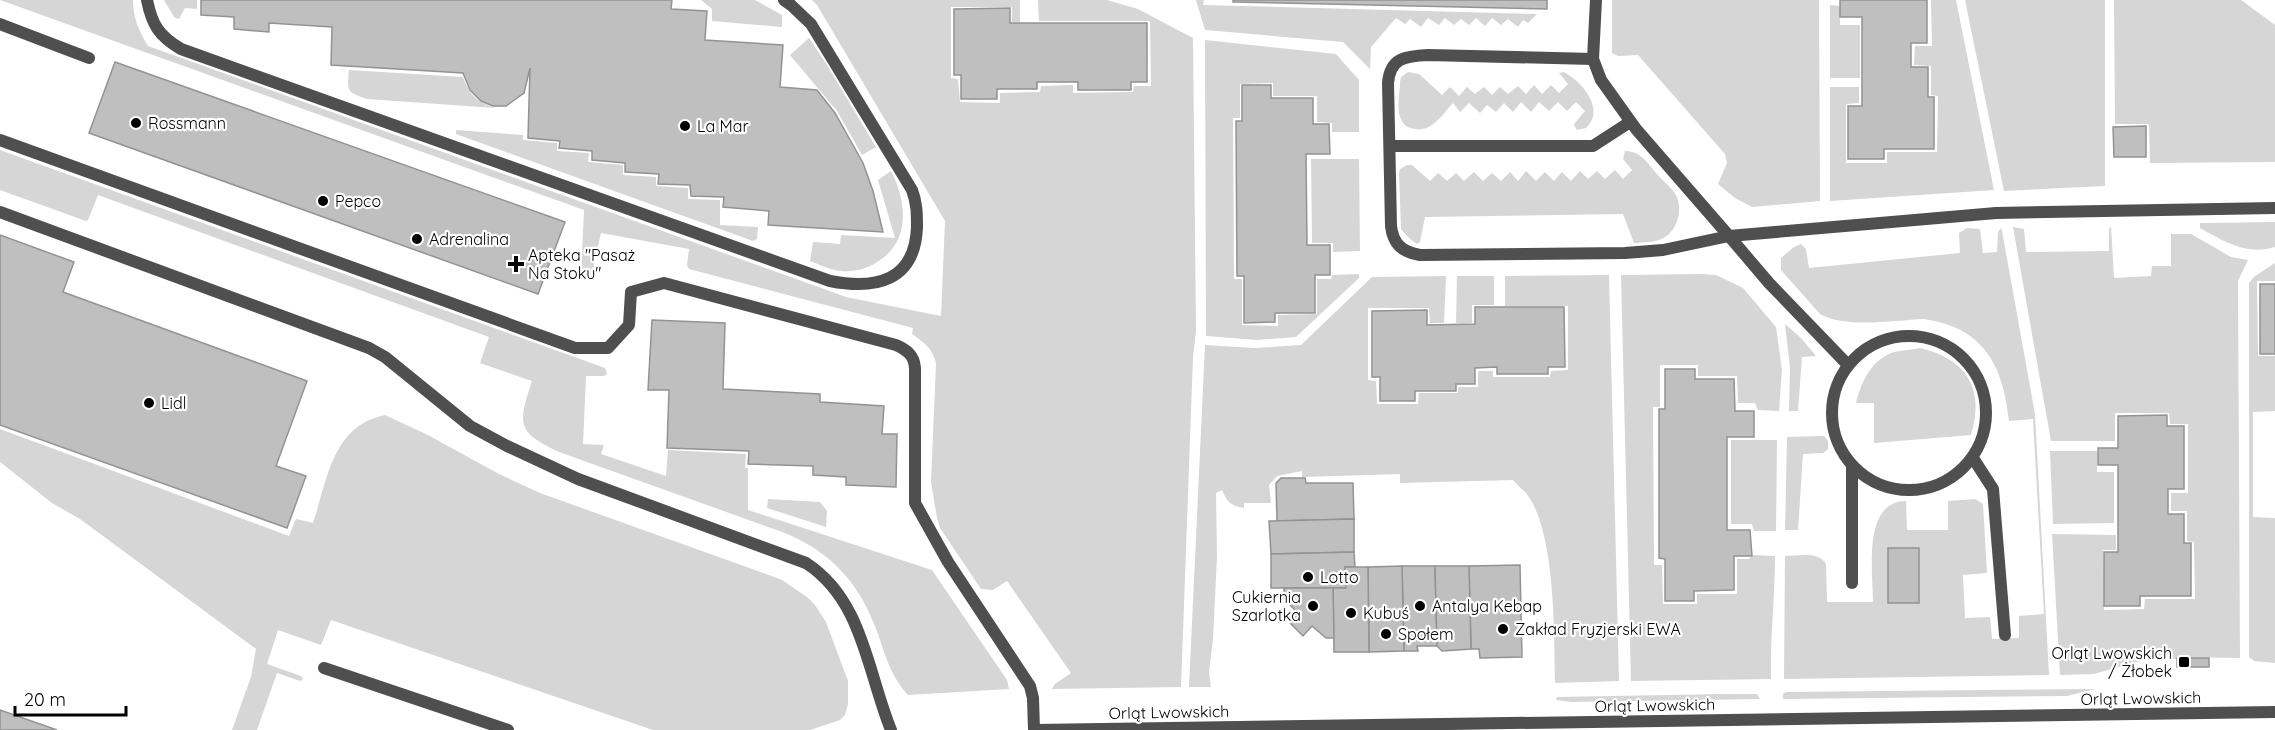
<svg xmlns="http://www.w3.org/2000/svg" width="2275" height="730" font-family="Quicksand,sans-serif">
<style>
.green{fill:#d6d6d6}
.building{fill:#bfbfbf;stroke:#939393;stroke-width:1.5}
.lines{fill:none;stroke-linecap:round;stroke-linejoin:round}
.lane{stroke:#4f4f4f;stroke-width:12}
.street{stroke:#4f4f4f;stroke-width:12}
.poi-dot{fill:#000;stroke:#fff;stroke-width:2}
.labels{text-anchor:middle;stroke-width:4.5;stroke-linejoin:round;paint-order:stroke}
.poi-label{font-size:16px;fill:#000;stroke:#fff;text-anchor:start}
.street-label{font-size:16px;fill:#000;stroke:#fff}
</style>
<rect width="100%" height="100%" fill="#fff"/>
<g class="green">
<path d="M0 0H133C133 18 139 31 148 46L846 297 941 316 945 221 817 5 812 0H1020V22H1012V7H951V78L958 79 960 102 1000 103V93L1040 92 1041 86 1073 85V93L1133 92 1134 86H1151L1150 21H1039L1038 0H1107L1138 9 1193 38 1196 331 1193 357 1181 687 1052 689 1055 684 1071 673 1007 581 993 590 981 589 940 528 937 518 931 482 936 363C932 348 925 343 912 334L913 328 689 269 687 265 689 249 601 233 591 278 581 275 584 210Z"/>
<path d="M164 0H197V9L185 8 179 19 174 17Z"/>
<path d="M701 0H755L782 15V27L712 21V9Z"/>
<path d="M1196 0H1204L1203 5 1537 14 1528 23 1523 20 1518 27 1508 19 1501 25 1492 18 1485 26 1476 18 1469 25 1461 19 1454 25 1445 18 1439 25 1428 18 1421 27 1410 19 1405 24 1396 18 1371 47 1370 69 1343 42 1205 30Z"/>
<path d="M1612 0H1819L1820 201 1752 207 1735 198 1718 184 1727 163 1725 154 1638 55 1618 56 1612 53Z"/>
<path d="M1931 0H1956L1994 190 1830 201V87H1859V103L1846 104V163H1887V152H1937L1938 96 1931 95V66L1914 65 1915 46H1932Z"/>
<path d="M1965 0H2105V186L2004 191Z"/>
<path d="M2114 0H2241L2275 25V162L2150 163 2149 124H2115Z"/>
<path d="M1830 5 1840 6V25H1860V78H1830Z"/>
<path d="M809 38 827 65 876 147 862 155 837 111 790 55Z"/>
<path d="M1205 40 1336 54 1359 80V132H1332V123L1317 122V96H1273V83L1240 84V118H1233L1234 279H1242V325L1278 326V315L1317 314V279H1331L1332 275 1359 274V278L1296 337 1257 340 1206 336Z"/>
<path d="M349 70 463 77C470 96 476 101 495 108L367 99C347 92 347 92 349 70Z"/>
<path d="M1408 72 1419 74 1442 95 1450 87 1459 96 1467 87 1475 94 1484 87 1492 95 1500 87 1508 94 1518 86 1526 94 1534 85 1542 94 1551 85 1559 93 1568 84 1559 73 1564 72C1582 82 1606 109 1586 128L1577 130 1575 127 1574 124 1585 111 1576 102 1567 111 1558 102 1549 111 1539 102 1531 112 1521 102 1513 112 1504 103 1496 112 1487 105 1480 113 1469 103 1460 112 1453 103C1442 115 1430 135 1411 128 1406 127 1403 124 1401 119 1396 109 1400 92 1400 82L1401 77Z"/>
<path d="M456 130 523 135V140L557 143V151L589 153 588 162 623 165V175L656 177V186L688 188V199L720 200V225L758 227 757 239 753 241 456 134Z"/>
<path d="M0 150 605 368 607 374 604 376H586L583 444 604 445 601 454 666 476 668 450 746 454 745 468H748V510L932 570 1007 680 1009 689 908 695C891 677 886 657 878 634 860 584 834 554 785 533L559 452C516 432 518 424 532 381L480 363 489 337 98 195 88 220 86 221 0 190Z"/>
<path d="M1625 151C1640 150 1649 165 1657 174 1663 181 1672 188 1676 195 1683 208 1678 229 1665 237 1656 243 1644 242 1634 243L1623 214 1425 217 1420 242 1417 244 1409 238 1401 229 1399 173 1400 169 1407 165H1412L1430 181 1438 173 1447 181 1456 173 1464 181 1474 172 1483 181 1492 173 1501 181 1510 172 1518 181 1526 171 1536 181 1545 172 1554 181 1562 172 1571 181 1580 171 1588 179 1597 171 1605 179 1615 170 1623 179 1632 170 1623 159Z"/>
<path d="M1311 159H1359L1360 251 1333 252V243H1312Z"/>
<path d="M891 171C907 202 911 242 877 262 867 269 854 272 841 271 831 270 820 265 810 261L813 242 840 244 841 235 895 238 878 180Z"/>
<path d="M2275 222V247C2246 256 2224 241 2200 228V223H2203Z"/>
<path d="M2111 226 2114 278 2151 276 2152 266H2171V234H2191L2231 257 2248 260 2238 281 2240 658 2177 657 2176 659H2147L2094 674 2060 675 2052 534 2116 535V550H2103L2104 610 2144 609 2145 599H2195L2194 542 2187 541V511H2171V493H2188V424H2170L2169 413H2115V441H2051L2013 227 2024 229 2026 252 2109 251V229Z"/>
<path d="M1967 228 1980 229 1983 253 1997 252 1998 232 2001 228 2002 231 2035 414 2049 675 1784 679 1785 556C1798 556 1819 551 1826 564L1827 602H1873C1873 573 1862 501 1906 501L1907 530H1948V501L1975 499 1983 504 1987 573 1963 575 1965 618 1990 617 1992 639 2019 638V616L2044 614 2033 419 2009 421C2003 365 1984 328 1924 319 1894 320 1847 329 1820 314L1781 270V258L1794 247 1801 244 1806 249 1809 268 1960 253 1959 233Z"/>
<path d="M2275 263V281H2257L2258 356H2275V411L2253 412V517L2275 518V663L2254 661 2249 657V283L2255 276Z"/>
<path d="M1700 274 1716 275 1743 288 1776 327 1782 370 1779 411 1758 410 1755 403H1738L1737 376H1698V365H1660V407H1653L1654 565H1662L1663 604H1697V594H1737V559H1748L1754 555 1775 556C1775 597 1770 638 1771 679L1631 681 1621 275Z"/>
<path d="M1609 275 1619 681 1555 683C1554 635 1556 530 1526 493 1522 489 1517 485 1513 480L1400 483V474L1302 477V471L1277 476 1269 485 1271 503H1244V508C1231 506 1227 502 1222 490L1216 493 1217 557 1213 639 1209 672 1211 687H1189L1205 345 1255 348 1301 345 1372 277 1446 276 1444 323H1430L1429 308H1368V380L1376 381 1377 404H1418L1419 393H1458V387H1478V371H1493V377H1550L1551 371 1568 370V306H1505V276Z"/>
<path d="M1457 276H1494V305H1472V323H1456Z"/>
<path d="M1785 324 1801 338 1816 356 1802 357 1798 411H1789L1790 368Z"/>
<path d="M1920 348C1967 359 1985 389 1971 435L1874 443V403H1856C1861 383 1870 362 1891 353 1900 350 1911 350 1920 348Z"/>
<path d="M385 415 428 435 499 474 540 493 766 574 782 580 807 597 815 605 826 622 848 681V704L845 715 840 720 810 730H653L331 620 321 645 278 630 267 664 301 676 303 679 300 681 277 673 257 730H232L251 677 256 649 80 519 52 503 0 462V429L289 536 296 519 313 523C328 479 332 426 385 415Z"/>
<path d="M1824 436 1828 441V449L1823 453 1803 454 1798 530H1785L1787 437Z"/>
<path d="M1731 440H1777L1776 531H1754L1752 524H1731Z"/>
<path d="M2050 451H2097V472H2114V523L2053 524Z"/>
<path d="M768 499 820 502 827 511 826 527 767 508Z"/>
<path d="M2095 689 2067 696 1783 699V694L1786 692Z"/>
<path d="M1722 694H1757L1760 699 1571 702 1556 700 1557 697Z"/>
</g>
<g class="building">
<path d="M201 0H672L671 9 707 11 705 40 783 45 780 87 817 90 835 113 863 163 873 191 883 232 768 225 769 211 723 207 724 197 691 196 690 185 658 184 659 174 625 172V163L592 160V151L559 148 560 141 528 138 530 68 524 93 506 106H493L481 101 470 90 463 73 331 65 332 27 269 23V32L234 29V17L201 15Z"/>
<path d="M1233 0H1547V9L1233 2Z"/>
<path d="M1840 0H1927V43H1911V67H1928V97H1934V149H1884V159H1848V106H1862V17H1840Z"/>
<path d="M1010 8V23H1147V82H1131V90H1078V82H1037V89H997V99H961V75H954V9Z"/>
<path d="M115 62 565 222 538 294 89 133Z"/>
<path d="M1242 85H1271V98H1313V124H1329L1330 154H1306L1307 245H1330V275H1315V313H1275V322L1244 323V276H1237L1236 121H1242Z"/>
<path d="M2146 126V157H2114L2113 127Z"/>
<path d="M0 235 74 262 63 292 307 381 276 466 306 476 287 528 0 425Z"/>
<rect x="2260" y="284" width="15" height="70"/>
<path d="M1475 307H1564L1565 367H1548V374H1497V367L1475 368V384H1456V391H1415V401H1380V377H1372V311L1427 310V325L1475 324Z"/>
<path d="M652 320 725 323 723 389 820 394V402L884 406 882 434H897L896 487 846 485V477L813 475V466L748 464 749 451 667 448 669 390H648Z"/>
<path d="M1665 369H1695V379H1734L1735 411H1754V437H1727V530H1750L1752 556H1734V590L1694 591V601H1665V559L1659 558V409H1665Z"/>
<path d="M2167 415V426H2184V489H2168V514H2184V543H2191V596H2140V606H2104V552H2118V465H2098V448H2118V416Z"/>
<path d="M1281 478H1305L1306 483H1353L1354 519 1277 521 1276 483Z"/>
<path d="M1354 519V552L1271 554 1269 521Z"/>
<rect x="1888" y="548" width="31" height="55"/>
<path d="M1354 552 1355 567H1345L1346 588H1271V554Z"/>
<path d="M1520 565 1522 657 1480 658 1479 649H1471L1469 566Z"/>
<path d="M1402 566H1435L1437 646H1417L1418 651H1404Z"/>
<path d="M1402 566 1404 651 1369 652 1368 567Z"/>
<path d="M1435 566H1469L1471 649 1442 651 1437 646Z"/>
<path d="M1345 567H1368L1369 652H1334L1333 588H1346Z"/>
<path d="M1284 588H1333L1334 638H1326L1312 626 1303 636 1290 623 1299 614 1284 599Z"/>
<rect x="2177" y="658" width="32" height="9"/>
<path d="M0 710 57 730H0Z"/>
</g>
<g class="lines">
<g class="lane">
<path d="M147 0C152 25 159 36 181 49L830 281C876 290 915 281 917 227 917 214 917 203 912 190L811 24 791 5 784 0"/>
<path d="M0 24 89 58"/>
<path d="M0 140 575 348H608L629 325 631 292 664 283 896 345C907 350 914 355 915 368V503L948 562 1030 686 1033 698 1034 730"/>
<path d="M0 212 369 348 385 357 470 426 507 446 578 479 806 563C863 600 867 671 891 730"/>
<path d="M324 668 508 730"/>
</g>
<g class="street">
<path d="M1596 0 1593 59 1601 80 1636 129 1729 236 1996 213 2275 208"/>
<path d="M1593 59 1428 55C1405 56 1390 58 1388 83L1391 226C1393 244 1402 252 1420 255L1625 253 1663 250 1729 236 1769 283 1848 365"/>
<path d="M1390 146H1593L1630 122"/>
<circle cx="1909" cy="413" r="77"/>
<path d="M1973 458 1993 489 2005 635"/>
<path d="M1852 583V466"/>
<path d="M1035 730 2275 712"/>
</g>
</g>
<g class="poi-dot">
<circle cx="136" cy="123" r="6"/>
<circle cx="685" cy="126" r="6"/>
<circle cx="323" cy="201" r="6"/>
<circle cx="417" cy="239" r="6"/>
<path d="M513 255h6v6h6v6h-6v6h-6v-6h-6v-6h6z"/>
<circle cx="149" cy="403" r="6"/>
<circle cx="1308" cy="577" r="6"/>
<circle cx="1313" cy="606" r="6"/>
<circle cx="1420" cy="606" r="6"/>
<circle cx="1351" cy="613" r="6"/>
<circle cx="1503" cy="629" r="6"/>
<circle cx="1386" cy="634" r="6"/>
<rect x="2178" y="656" width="12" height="12" rx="3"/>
</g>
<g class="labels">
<g class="poi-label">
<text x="148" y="129">Rossmann</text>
<text x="697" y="132">La Mar</text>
<text x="335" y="207">Pepco</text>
<text x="429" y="245">Adrenalina</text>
<text x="528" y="261">Apteka "Pasaż<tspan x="528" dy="18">Na Stoku"</tspan></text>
<text x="161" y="409">Lidl</text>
<text x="1320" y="583">Lotto</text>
<text x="1301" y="603" text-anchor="end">Cukiernia<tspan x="1301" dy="18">Szarlotka</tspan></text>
<text x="1432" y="612">Antalya Kebap</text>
<text x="1363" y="619">Kubuś</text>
<text x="1515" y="635">Zakład Fryzjerski EWA</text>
<text x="1398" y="640">Społem</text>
<text x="2172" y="659" text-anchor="end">Orląt Lwowskich<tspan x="2172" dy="18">/ Żłobek</tspan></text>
</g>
<g class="street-label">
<text transform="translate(2141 698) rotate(-1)" y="6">Orląt Lwowskich</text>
<text transform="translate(1655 705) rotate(-1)" y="6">Orląt Lwowskich</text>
<text transform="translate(1169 712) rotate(-1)" y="6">Orląt Lwowskich</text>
</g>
</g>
<path d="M15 706v9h111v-9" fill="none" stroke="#000000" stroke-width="3"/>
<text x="24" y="706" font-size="18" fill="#000000" stroke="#ffffff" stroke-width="4.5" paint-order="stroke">20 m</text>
</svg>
